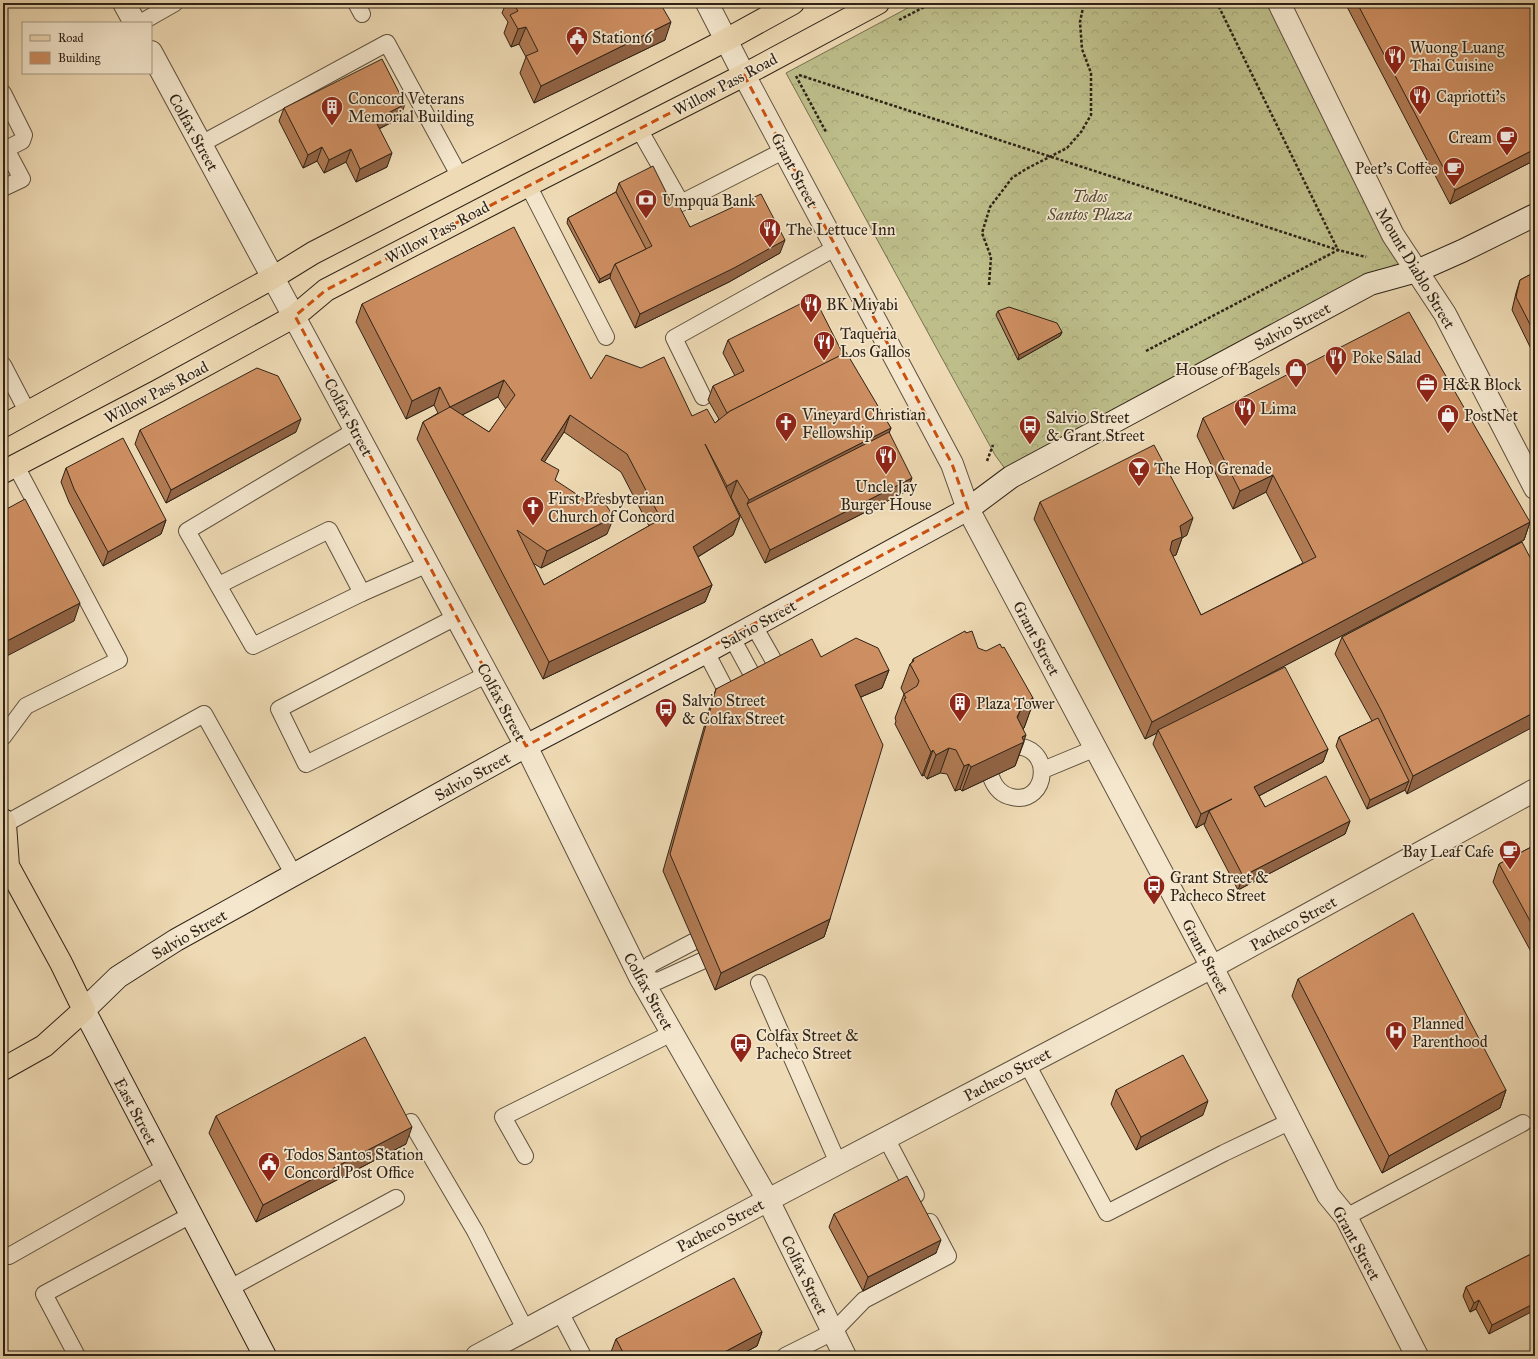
<svg xmlns="http://www.w3.org/2000/svg" width="1538" height="1359" font-family="'IM FELL Great Primer',serif">
<style>
.forest{fill:url(#forest-crowns);stroke:#767050}
.lines{fill:none;stroke-linecap:round;stroke-linejoin:round}
.lane-casing{stroke:#5f513e;stroke-width:18}
.street-casing{stroke:#5f513e;stroke-width:24}
.secondary-casing{stroke:#2f2317;stroke-width:24}
.primary-casing{stroke:#2f2317;stroke-width:24}
.path{stroke:#2f2317;stroke-width:2.5;stroke-dasharray:3 2;stroke-linecap:butt}
.lane{stroke:#f4e7ce;stroke-width:16}
.street{stroke:#f4e7ce;stroke-width:22}
.secondary{stroke:#f4e7ce;stroke-width:22}
.primary{stroke:#eedab4;stroke-width:22}
.wall{fill:#b07a53;stroke:#2f2317;fill-rule:evenodd}
.shaded-wall{fill:#906344;stroke:#2f2317}
.building{fill:#cd8e61;stroke:#2f2317;fill-rule:evenodd}
.marked{fill:none;stroke:#cc510e;stroke-width:3;stroke-dasharray:8 5;stroke-linejoin:round}
.labels{text-anchor:middle;stroke-width:3.5;stroke-linejoin:round;paint-order:stroke}
.poi-label{font-size:16px;fill:#2f2317;stroke:#f4e7ce;text-anchor:start}
.street-label{font-size:16px;fill:#2f2317;stroke:#f4e7ce}
.park-label{font-size:16px;font-style:italic;fill:#524a34;stroke:#f4e7ce}
</style>
<defs>
<pattern id="forest-crowns" width="20" height="18" patternUnits="userSpaceOnUse"><rect width="20" height="18" fill="#bdbe8a"/><path d="M2 6a3 3 0 1 1 6 0M12 15a3 3 0 1 1 6 0" fill="none" stroke="#a3a376"/></pattern>
</defs>
<rect width="100%" height="100%" fill="#eedab4"/>
<filter id="stains"><feTurbulence type="fractalNoise" baseFrequency=".005" numOctaves="4"/><feColorMatrix values="0 0 0 0 .2 0 0 0 0 .09 0 0 0 0 .02 0 0 0 .5 -.17"/></filter>
<radialGradient id="worn" r=".72"><stop offset=".6" stop-color="#630" stop-opacity="0"/><stop offset="1" stop-color="#630" stop-opacity=".3"/></radialGradient>
<path class="forest" d="M917 3H1279L1417 271 1011 477 995 455 786 73Z"/>
<g class="lines">
<g class="lane-casing">
<g id="lane">
<path d="M356 3 362 14"/>
<path d="M140 23 175 3"/>
<path d="M3 93 24 135 22 141 6 149 22 179 3 188"/>
<path d="M639 129 681 203 785 150"/>
<path d="M201 144 387 43 460 177"/>
<path d="M528 185 606 337"/>
<path d="M3 365 28 413"/>
<path d="M703 397 674 338 837 247"/>
<path d="M356 430 187 531 253 646 362 593 428 564"/>
<path d="M219 585 329 530 362 593"/>
<path d="M456 617 279 709 306 764 488 674"/>
<path d="M754 626 779 670"/>
<path d="M732 638 756 682"/>
<path d="M706 652 729 696"/>
<path d="M3 737 26 706 119 660 16 466"/>
<path d="M1043 770 1096 748"/>
<path d="M991 777C995 788 1001 795 1012 797 1049 806 1055 741 1010 747"/>
<path d="M5 824 204 714 294 875"/>
<path d="M693 942 651 964 640 977 658 981 702 961"/>
<path d="M759 983 838 1163"/>
<path d="M1027 1064 1107 1213 1224 1153 1291 1121"/>
<path d="M411 1122 475 1231 525 1329"/>
<path d="M886 1138 916 1195"/>
<path d="M525 1156 503 1117 672 1033"/>
<path d="M1346 1217 1523 1123"/>
<path d="M3 1256H9L166 1167"/>
<path d="M230 1288 396 1198"/>
<path d="M560 1312 583 1356"/>
<path d="M77 1356 44 1294 191 1215"/>
<path d="M785 1356 833 1332 864 1300 948 1256 930 1222"/>
</g>
</g>
<g class="street-casing">
<g id="street">
<path d="M124 3 135 23"/>
<path d="M707 3 744 75 952 464 968 509 1212 967 1328 1195 1346 1217 1417 1356"/>
<path d="M1279 3 1393 235 1445 314 1535 488"/>
<path d="M151 52 526 746 640 977 768 1200 845 1356"/>
<path d="M477 1356 768 1200 1212 967 1535 790"/>
</g>
</g>
<g class="secondary-casing">
<path id="secondary" d="M265 1356 84 1010 118 977 176 940 526 746 706 652 968 509 1011 477 1039 462 1370 284 1417 271 1462 251 1535 215"/>
</g>
<g class="primary-casing">
<g id="primary">
<path d="M3 426 274 277 313 253 726 40 793 3"/>
<path d="M3 472 158 391 295 316 326 290 528 185 744 75 878 3"/>
<path d="M3 820 5 824 8 866 61 963 84 1010 44 1046 3 1069"/>
</g>
</g>
<g class="path">
<path d="M899 20 932 3"/>
<path d="M799 75 1338 250 1366 257"/>
<path d="M796 76 826 132"/>
<path d="M989 285 991 257 982 233 990 207 1012 178 1026 169 1067 148 1081 132 1091 115V73L1082 49 1080 22 1084 3"/>
<path d="M1146 351 1338 250 1217 3"/>
<path d="M987 461 993 445"/>
</g>
<use href="#lane" class="lane"/>
<use href="#street" class="street"/>
<use href="#secondary" class="secondary"/>
<use href="#primary" class="primary"/>
</g>
<g class="wall">
<path d="M506 3H660L665 40 534 103 520 73 526 57 519 44 511 47 504 33 508 22 502 13Z"/>
<path d="M1345 3H1535V160L1450 204Z"/>
<path d="M284 108 400 118 379 129 387 167 356 182 346 162 324 173 317 161 303 168 279 121Z"/>
<path d="M619 183 671 202 690 227 780 253 729 282 635 328 610 278 599 283 567 223 568 218 616 192Z"/>
<path d="M1535 272V357L1512 310 1516 293 1520 280Z"/>
<path d="M362 304 591 379 692 416 715 423 719 419 708 400 713 386 735 376 723 353 728 340 843 354 891 428 889 432 907 491 765 563 731 497 730 498 740 517 733 535 698 557 712 585 705 602 543 679 417 439 423 422 438 413 434 405 406 419 356 322ZM498 397 506 409 489 432 462 415ZM564 432 621 472 649 526 544 585 533 563 541 568 607 534 555 480 544 462Z"/>
<path d="M998 311 1062 332 1060 336 1018 360 996 315Z"/>
<path d="M1203 418 1530 522 1524 540 1242 688 1328 749 1323 762 1259 796 1265 807 1350 821 1345 834 1238 890 1204 825 1205 823 1196 828 1153 744 1157 733 1145 739 1034 519 1040 502 1187 535 1182 538 1176 555 1172 556 1201 615 1303 563 1266 492 1233 509 1197 436Z"/>
<path d="M140 430 296 432 166 503 135 444Z"/>
<path d="M66 468 166 520 161 534 103 566 69 502 61 482Z"/>
<path d="M1522 542 1407 794 1405 790 1367 809 1336 746 1339 737 1372 721 1335 654 1342 637Z"/>
<path d="M966 633 978 648 1033 698 1032 701 1033 703 1024 728 1023 729 1024 742 1015 766 962 791 960 789 955 791 947 774 940 773 927 779 924 775 922 776 895 724 896 721 895 718 904 694 901 688 910 664 912 662 913 659Z"/>
<path d="M821 657 889 670 882 688 861 697 830 919 824 937 715 990 663 871 710 706 716 689Z"/>
<path d="M1535 845V959L1493 882 1499 864Z"/>
<path d="M1298 979 1506 1090 1500 1108 1382 1173 1292 996Z"/>
<path d="M1116 1090 1203 1115 1136 1150 1111 1104Z"/>
<path d="M216 1116 406 1144 256 1222 209 1133Z"/>
<path d="M834 1214 936 1253 863 1291 829 1227Z"/>
<path d="M1535 1252 1489 1334 1476 1309 1470 1312 1463 1296 1466 1287Z"/>
<path d="M762 1332 757 1346 738 1356H613L611 1352 616 1339Z"/>
</g>
<g class="shaded-wall">
<path d="M671 22 665 40 534 103 541 86Z"/>
<path d="M526 27 519 44 511 47 518 29Z"/>
<path d="M405 104 400 118 370 133 375 120Z"/>
<path d="M322 147 317 161 303 168 308 155Z"/>
<path d="M351 149 346 162 324 173 329 160Z"/>
<path d="M1535 149V160L1450 204 1455 190Z"/>
<path d="M392 153 387 167 356 182 360 169Z"/>
<path d="M785 240 780 253 729 282 635 328 640 314Z"/>
<path d="M611 273 610 278 599 283 600 279Z"/>
<path d="M1062 332 1060 336 1018 360 1019 355Z"/>
<path d="M504 380 498 397 444 424 450 407Z"/>
<path d="M440 387 434 405 406 419 412 401Z"/>
<path d="M570 415 564 432 534 478 541 460Z"/>
<path d="M301 419 296 432 166 503 171 490Z"/>
<path d="M891 428 884 446 747 504 749 500Z"/>
<path d="M1273 475 1266 492 1233 509 1240 491Z"/>
<path d="M912 478 907 491 765 563 770 550Z"/>
<path d="M737 480 731 497 720 503 727 486Z"/>
<path d="M614 517 607 534 541 568 547 551Z"/>
<path d="M740 517 733 535 686 564 693 547Z"/>
<path d="M1193 518 1187 535 1182 538 1176 555 1166 559 1172 541 1180 526Z"/>
<path d="M166 520 161 534 103 566 108 552Z"/>
<path d="M1530 522 1524 540 1159 732 1158 730 1157 733 1145 739 1152 722Z"/>
<path d="M712 585 705 602 543 679 549 662Z"/>
<path d="M80 603 74 621 3 658V643Z"/>
<path d="M889 670 882 688 849 702 855 685Z"/>
<path d="M1033 698 1031 705 1033 703 1024 728 1011 735 1020 711 1031 699Z"/>
<path d="M1535 712V726L1407 794 1413 776Z"/>
<path d="M1026 735 1015 766 962 791 971 767Z"/>
<path d="M949 748 940 773 927 779 936 755Z"/>
<path d="M1328 749 1323 762 1249 801 1254 787Z"/>
<path d="M933 750 924 775 922 776 931 752Z"/>
<path d="M969 764 960 789 955 791 964 766Z"/>
<path d="M1409 781 1405 790 1367 809 1370 800Z"/>
<path d="M1232 799 1209 811 1205 823 1196 828 1201 814Z"/>
<path d="M1350 821 1345 834 1238 890 1243 876Z"/>
<path d="M830 919 824 937 715 990 721 973Z"/>
<path d="M1506 1090 1500 1108 1382 1173 1389 1156Z"/>
<path d="M1208 1101 1203 1115 1136 1150 1141 1137Z"/>
<path d="M412 1127 406 1144 256 1222 263 1205Z"/>
<path d="M941 1240 936 1253 863 1291 868 1277Z"/>
<path d="M1479 1300 1476 1309 1470 1312 1474 1303Z"/>
<path d="M1535 1303V1310L1489 1334 1492 1325Z"/>
<path d="M762 1332 757 1346 738 1356H717Z"/>
</g>
<g class="building">
<path d="M513 3H660L671 22 541 86 526 56 538 51 526 27 518 29 510 15 518 11Z"/>
<path d="M1357 3H1535V149L1455 190Z"/>
<path d="M382 59 405 104 375 120 392 153 360 169 351 149 329 160 322 147 308 155 284 108Z"/>
<path d="M653 166 671 202 676 200 690 227 761 194 785 240 734 268 640 314 615 264 652 246 619 183Z"/>
<path d="M616 192 646 249 615 264 611 273 600 279 568 218Z"/>
<path d="M514 227 591 379 606 355 641 368 664 357 692 416 707 409 715 423 730 411 846 352 891 428 749 500 737 480 727 486 705 444 740 517 693 547 712 585 549 662 423 422 450 407 440 387 412 401 362 304ZM504 380 515 395 489 432 450 407ZM570 415 627 454 661 519 544 585 517 530 547 551 614 517 598 493 590 503 555 480 559 470 541 460Z"/>
<path d="M1535 272V334L1516 297 1520 280Z"/>
<path d="M814 297 843 354 730 411 727 413 713 386 744 371 728 340Z"/>
<path d="M1009 307 1057 323 1062 332 1019 355 998 311Z"/>
<path d="M1409 312 1530 522 1152 722 1040 502 1154 445 1193 518 1180 526 1182 537 1172 541 1170 550 1201 615 1316 557 1273 475 1240 491 1203 418Z"/>
<path d="M257 368 278 376 301 419 171 490 140 430Z"/>
<path d="M889 432 912 478 770 550 747 504Z"/>
<path d="M123 438 166 520 108 552 74 489 66 468Z"/>
<path d="M25 499 80 603 3 643V511Z"/>
<path d="M1522 542 1535 567V712L1413 776 1381 710 1342 637Z"/>
<path d="M965 631 966 633 972 631 978 648 986 651 1000 644 1002 648 1004 647 1033 698 1031 699 1033 703 1020 711 1017 717 1026 735 1022 737 1024 742 971 767 969 764 964 766 956 750 949 748 936 755 933 750 931 752 904 699 906 698 904 694 917 686 919 681 910 664 914 661 913 659Z"/>
<path d="M856 638 878 648 889 670 855 685 883 745 830 919 721 973 670 854 716 689 812 639 821 657Z"/>
<path d="M1285 667 1328 749 1254 787 1265 807 1326 776 1350 821 1243 876 1209 811 1232 799 1201 814 1158 730Z"/>
<path d="M1378 718 1409 781 1370 800 1339 737Z"/>
<path d="M1535 845V930L1499 864Z"/>
<path d="M1413 913 1506 1090 1389 1156 1298 979Z"/>
<path d="M365 1037 412 1127 263 1205 216 1116Z"/>
<path d="M1183 1055 1208 1101 1141 1137 1116 1090Z"/>
<path d="M907 1176 941 1240 868 1277 834 1214Z"/>
<path d="M1535 1252V1303L1492 1325 1479 1300 1474 1303 1466 1287Z"/>
<path d="M734 1278 762 1332 717 1356H625L616 1339Z"/>
</g>
<path class="marked" d="M744 75 952 464 968 509 526 746 295 316 326 290Z"/>
<defs>
<g id="civic-pin" transform="scale(1.15)"><path d="M0 17L-7.5 6A9.5 9.5 0 1 1 7.5 6Z" fill="#8f2418" stroke="#f4e7ce"/><path d="M-.6-6.5H3V-4.5H.6V-3L4-1V1h2V6H-6V1h2V-1L-.6-3ZM-1.2 2.5V6h2.4V2.5Z" fill="#fff"/></g>
<g id="restaurant-pin" transform="scale(1.15)"><path d="M0 17L-7.5 6A9.5 9.5 0 1 1 7.5 6Z" fill="#8f2418" stroke="#f4e7ce"/><path d="M-5-6h1v4h1v-4h1v4h1v-4h1v5L-1.5 .5V6h-2V.5L-5-1ZM5-6V6H3V1.5H1.5Q1.5-4 5-6Z" fill="#fff"/></g>
<g id="building-pin" transform="scale(1.15)"><path d="M0 17L-7.5 6A9.5 9.5 0 1 1 7.5 6Z" fill="#8f2418" stroke="#f4e7ce"/><path d="M-4-6H4V6H1V3H-1V6H-4ZM-2.5-4.3h1.7v1.8h-1.7ZM.8-4.3h1.7v1.8H.8ZM-2.5-1h1.7V.8h-1.7ZM.8-1h1.7V.8H.8Z" fill="#fff"/></g>
<g id="cafe-pin" transform="scale(1.15)"><path d="M0 17L-7.5 6A9.5 9.5 0 1 1 7.5 6Z" fill="#8f2418" stroke="#f4e7ce"/><path d="M-5.5-4.5H6V0H3Q3 3.5 0 3.5H-2.5Q-5.5 3.5-5.5 0ZM3-3.2v2h1.7v-2ZM-6 4.5H4V6H-6Z" fill="#fff"/></g>
<g id="bank-pin" transform="scale(1.15)"><path d="M0 17L-7.5 6A9.5 9.5 0 1 1 7.5 6Z" fill="#8f2418" stroke="#f4e7ce"/><path d="M-6-4H6V4H-6ZM0-2.3a2.3 2.3 0 1 0 0 4.6a2.3 2.3 0 1 0 0-4.6Z" fill="#fff"/></g>
<g id="shop-pin" transform="scale(1.15)"><path d="M0 17L-7.5 6A9.5 9.5 0 1 1 7.5 6Z" fill="#8f2418" stroke="#f4e7ce"/><path d="M-5-2.5h2.3a2.7 3.5 0 0 1 5.4 0H5L5.5 6h-11ZM-1.5-2.5h3a1.5 2.3 0 0 0-3 0Z" fill="#fff"/></g>
<g id="office-pin" transform="scale(1.15)"><path d="M0 17L-7.5 6A9.5 9.5 0 1 1 7.5 6Z" fill="#8f2418" stroke="#f4e7ce"/><path d="M-6-3h4V-5.5h4V-3h4V5H-6ZM-1-4.5V-3h2v-1.5ZM-6 0V1H6V0Z" fill="#fff"/></g>
<g id="church-pin" transform="scale(1.15)"><path d="M0 17L-7.5 6A9.5 9.5 0 1 1 7.5 6Z" fill="#8f2418" stroke="#f4e7ce"/><path d="M-1.2-6h2.4v3.5h3.3v2.4h-3.3V6h-2.4V-.1h-3.3v-2.4h3.3Z" fill="#fff"/></g>
<g id="bus-pin" transform="scale(1.15)"><path d="M0 17L-7.5 6A9.5 9.5 0 1 1 7.5 6Z" fill="#8f2418" stroke="#f4e7ce"/><path d="M-5-6H5V4H4V6H2V4H-2V6H-4V4H-5ZM-3.5-4V0h7V-4ZM-3.5 1.2v1.5H-2V1.2ZM2 1.2v1.5H3.5V1.2Z" fill="#fff"/></g>
<g id="bar-pin" transform="scale(1.15)"><path d="M0 17L-7.5 6A9.5 9.5 0 1 1 7.5 6Z" fill="#8f2418" stroke="#f4e7ce"/><path d="M-6-5H6L.8 .8V4.5H3.5V6h-7V4.5H-.8V.8Z" fill="#fff"/></g>
<g id="hospital-pin" transform="scale(1.15)"><path d="M0 17L-7.5 6A9.5 9.5 0 1 1 7.5 6Z" fill="#8f2418" stroke="#f4e7ce"/><path d="M-5-5h3v3.5h4V-5h3V5h-3V1.5h-4V5h-3Z" fill="#fff"/></g>
</defs>
<g fill-rule="evenodd">
<use href="#civic-pin" x="577" y="37"/>
<use href="#restaurant-pin" x="1395" y="56"/>
<use href="#restaurant-pin" x="1420" y="96"/>
<use href="#building-pin" x="332" y="107"/>
<use href="#cafe-pin" x="1507" y="137"/>
<use href="#cafe-pin" x="1454" y="168"/>
<use href="#bank-pin" x="646" y="200"/>
<use href="#restaurant-pin" x="770" y="229"/>
<use href="#restaurant-pin" x="811" y="304"/>
<use href="#restaurant-pin" x="824" y="342"/>
<use href="#restaurant-pin" x="1336" y="357"/>
<use href="#shop-pin" x="1296" y="369"/>
<use href="#office-pin" x="1427" y="384"/>
<use href="#restaurant-pin" x="1245" y="408"/>
<use href="#shop-pin" x="1448" y="415"/>
<use href="#church-pin" x="786" y="423"/>
<use href="#bus-pin" x="1030" y="426"/>
<use href="#restaurant-pin" x="886" y="456"/>
<use href="#bar-pin" x="1139" y="468"/>
<use href="#church-pin" x="533" y="507"/>
<use href="#building-pin" x="960" y="703"/>
<use href="#bus-pin" x="666" y="709"/>
<use href="#cafe-pin" x="1510" y="851"/>
<use href="#bus-pin" x="1154" y="886"/>
<use href="#hospital-pin" x="1396" y="1032"/>
<use href="#bus-pin" x="741" y="1044"/>
<use href="#civic-pin" x="269" y="1163"/>
</g>
<g class="labels">
<g class="poi-label">
<text x="592" y="43">Station 6</text>
<text x="1410" y="53">Wuong Luang<tspan x="1410" dy="18">Thai Cuisine</tspan></text>
<text x="1436" y="102">Capriotti's</text>
<text x="348" y="104">Concord Veterans<tspan x="348" dy="18">Memorial Building</tspan></text>
<text x="1492" y="143" text-anchor="end">Cream</text>
<text x="1438" y="174" text-anchor="end">Peet's Coffee</text>
<text x="662" y="206">Umpqua Bank</text>
<text x="786" y="235">The Lettuce Inn</text>
<text x="826" y="310">BK Miyabi</text>
<text x="840" y="339">Taqueria<tspan x="840" dy="18">Los Gallos</tspan></text>
<text x="1352" y="363">Poke Salad</text>
<text x="1280" y="375" text-anchor="end">House of Bagels</text>
<text x="1442" y="390">H&amp;R Block</text>
<text x="1260" y="414">Lima</text>
<text x="802" y="420">Vineyard Christian<tspan x="802" dy="18">Fellowship</tspan></text>
<text x="1464" y="421">PostNet</text>
<text x="1046" y="423">Salvio Street<tspan x="1046" dy="18">&amp; Grant Street</tspan></text>
<text x="1154" y="474">The Hop Grenade</text>
<text x="886" y="492" text-anchor="middle">Uncle Jay<tspan x="886" dy="18">Burger House</tspan></text>
<text x="548" y="504">First Presbyterian<tspan x="548" dy="18">Church of Concord</tspan></text>
<text x="682" y="706">Salvio Street<tspan x="682" dy="18">&amp; Colfax Street</tspan></text>
<text x="976" y="709">Plaza Tower</text>
<text x="1494" y="857" text-anchor="end">Bay Leaf Cafe</text>
<text x="1170" y="883">Grant Street &amp;<tspan x="1170" dy="18">Pacheco Street</tspan></text>
<text x="1412" y="1029">Planned<tspan x="1412" dy="18">Parenthood</tspan></text>
<text x="756" y="1041">Colfax Street &amp;<tspan x="756" dy="18">Pacheco Street</tspan></text>
<text x="284" y="1160">Todos Santos Station<tspan x="284" dy="18">Concord Post Office</tspan></text>
</g>
<g class="street-label">
<text transform="translate(725 84) rotate(-28)" y="6">Willow Pass Road</text>
<text transform="translate(194 132) rotate(61)" y="6">Colfax Street</text>
<text transform="translate(795 170) rotate(62)" y="6">Grant Street</text>
<text transform="translate(437 232) rotate(-28)" y="6">Willow Pass Road</text>
<text transform="translate(1416 268) rotate(59)" y="6">Mount Diablo Street</text>
<text transform="translate(1292 326) rotate(-28)" y="6">Salvio Street</text>
<text transform="translate(156 392) rotate(-28)" y="6">Willow Pass Road</text>
<text transform="translate(349 417) rotate(62)" y="6">Colfax Street</text>
<text transform="translate(758 624) rotate(-29)" y="6">Salvio Street</text>
<text transform="translate(1037 638) rotate(62)" y="6">Grant Street</text>
<text transform="translate(502 702) rotate(62)" y="6">Colfax Street</text>
<text transform="translate(472 776) rotate(-29)" y="6">Salvio Street</text>
<text transform="translate(1293 923) rotate(-29)" y="6">Pacheco Street</text>
<text transform="translate(189 934) rotate(-30)" y="6">Salvio Street</text>
<text transform="translate(1206 956) rotate(62)" y="6">Grant Street</text>
<text transform="translate(649 991) rotate(61)" y="6">Colfax Street</text>
<text transform="translate(1007 1074) rotate(-28)" y="6">Pacheco Street</text>
<text transform="translate(136 1111) rotate(62)" y="6">East Street</text>
<text transform="translate(720 1225) rotate(-28)" y="6">Pacheco Street</text>
<text transform="translate(1357 1243) rotate(61)" y="6">Grant Street</text>
<text transform="translate(805 1275) rotate(64)" y="6">Colfax Street</text>
</g>
<g class="park-label">
<text x="1090" y="202">Todos<tspan x="1090" dy="18">Santos Plaza</tspan></text>
</g>
</g>
<rect width="1538" height="1359" fill="none" stroke="#eedab4" stroke-width="16"/>
<rect x="4" y="4" width="1530" height="1351" fill="none" stroke="#2f2317" stroke-width="2"/>
<rect x="8" y="8" width="1522" height="1343" fill="none" stroke="#2f2317"/>
<rect x="22" y="22" width="130" height="52" fill="#f4e7ce" stroke="#a59985"/>
<rect x="30" y="35" width="20" height="6" fill="#eedab4" stroke="#a59985"/>
<text x="58" y="42" font-size="12" fill="#2f2317">Road</text>
<rect x="30" y="52" width="20" height="12" fill="#cd8e61" stroke="#a59985"/>
<text x="58" y="62" font-size="12" fill="#2f2317">Building</text>
<rect width="100%" height="100%" filter="url(#stains)"/>
<rect width="100%" height="100%" fill="url(#worn)"/>
</svg>
